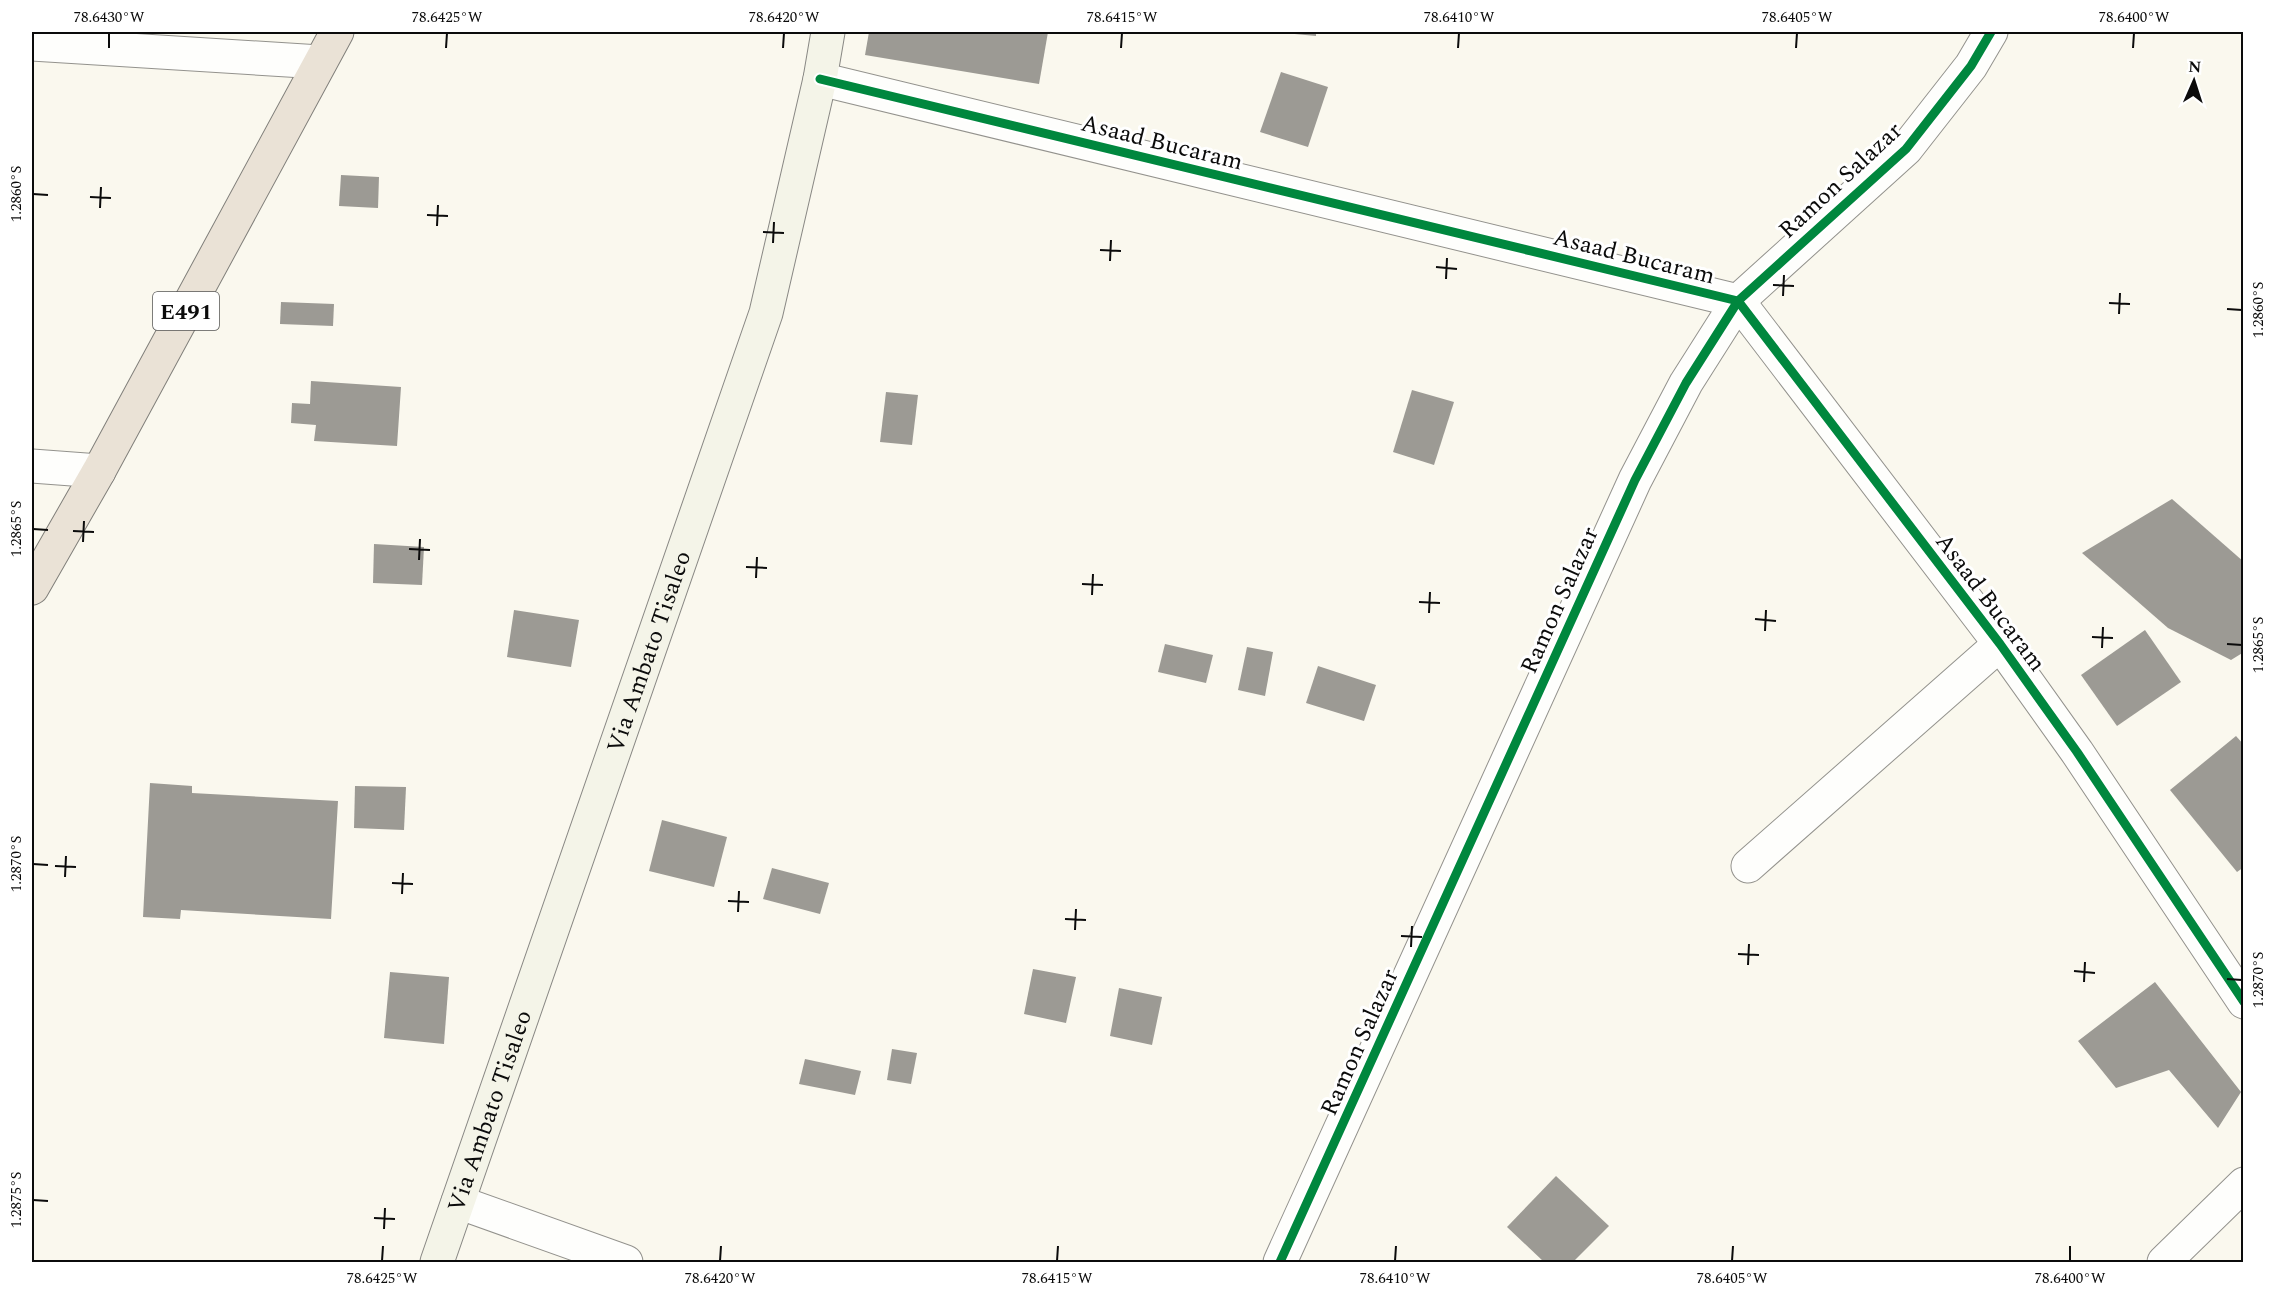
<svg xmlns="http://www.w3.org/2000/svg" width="2275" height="1294" font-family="Spectral,serif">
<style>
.building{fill:#9c9a94}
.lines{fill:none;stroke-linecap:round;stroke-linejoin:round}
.minor-casing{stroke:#93928d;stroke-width:35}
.secondary-casing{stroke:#898884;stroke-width:35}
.trunk-casing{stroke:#807f7a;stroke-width:35}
.minor{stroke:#fefefc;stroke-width:33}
.secondary{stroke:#f4f4e8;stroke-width:33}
.trunk{stroke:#eae2d6;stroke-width:33}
.cycleway-casing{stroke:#fff;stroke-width:13}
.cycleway{stroke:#00873e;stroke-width:9}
.ticks{fill:none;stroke:#0b0b0b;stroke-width:2}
.labels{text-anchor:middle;stroke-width:6;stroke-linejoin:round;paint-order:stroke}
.shield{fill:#fff;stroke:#545454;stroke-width:1.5}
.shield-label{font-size:22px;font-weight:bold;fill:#0b0b0b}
.street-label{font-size:24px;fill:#0b0b0b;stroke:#fff}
.neatline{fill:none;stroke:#0b0b0b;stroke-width:2}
.ticks-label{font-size:15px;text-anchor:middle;fill:#0b0b0b}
</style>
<rect width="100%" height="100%" fill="#faf8ee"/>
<g class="building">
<path d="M869 32H1048L1039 84 865 55Z"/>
<path d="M1284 32H1316V36L1284 33Z"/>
<path d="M1281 72 1328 87 1308 147 1260 132Z"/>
<path d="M341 175 379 177 378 208 339 206Z"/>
<path d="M281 302 334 304 333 326 280 324Z"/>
<path d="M311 381 401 387 397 446 314 441 316 425 291 423 292 403 310 404Z"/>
<path d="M1412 390 1454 402 1434 465 1393 452Z"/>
<path d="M886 392 918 395 912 445 880 442Z"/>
<path d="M2172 499 2244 562V652L2231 660 2168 628 2082 553Z"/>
<path d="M374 544 424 547 422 585 373 583Z"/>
<path d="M514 610 579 620 571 667 507 657Z"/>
<path d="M2145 630 2181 682 2117 726 2081 675Z"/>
<path d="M1165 644 1213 655 1206 683 1158 672Z"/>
<path d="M1247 647 1273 652 1265 696 1238 690Z"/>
<path d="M1318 666 1376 685 1364 721 1306 703Z"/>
<path d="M2236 736 2244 745V867L2237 872 2170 790Z"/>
<path d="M150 783 192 786V793L338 801 331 919 181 910 180 919 143 917Z"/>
<path d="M355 786 406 787 404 830 354 828Z"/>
<path d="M662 820 727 837 714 887 649 871Z"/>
<path d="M772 868 829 883 820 914 763 899Z"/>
<path d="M1033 969 1076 977 1066 1023 1024 1014Z"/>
<path d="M390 972 449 977 444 1044 384 1038Z"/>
<path d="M2155 982 2241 1092 2218 1128 2169 1070 2116 1088 2078 1041Z"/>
<path d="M1119 988 1162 997 1152 1045 1110 1036Z"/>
<path d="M892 1049 917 1053 911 1084 887 1080Z"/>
<path d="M805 1059 861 1071 855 1095 799 1084Z"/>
<path d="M1556 1176 1609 1226 1573 1262H1544L1507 1227Z"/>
</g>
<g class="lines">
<g class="minor-casing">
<g id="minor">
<path d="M32 44 320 62"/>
<path d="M820 79 1738 301 2000 644 2077 752 2244 1002"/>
<path d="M32 466 99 471"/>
<path d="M1748 866 2000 644"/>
<path d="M458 1202 626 1262"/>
<path d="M1280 1262 1635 480 1686 383 1738 301 1906 149 1971 66 1991 32"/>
<path d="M2164 1262 2244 1184"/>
</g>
</g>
<g class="secondary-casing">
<g id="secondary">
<path id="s1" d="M437 1262 766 313 820 79 828 32"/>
</g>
</g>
<g class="trunk-casing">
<path id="trunk" d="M32 588 99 471 337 32"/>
</g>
<use href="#minor" class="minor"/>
<use href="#secondary" class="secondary"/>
<use href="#trunk" class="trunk"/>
<g class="cycleway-casing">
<g id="cycleway">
<path d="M820 79 1738 301 2000 644 2077 752 2244 1002"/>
<path d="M1280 1262 1635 480 1686 383 1738 301 1906 149 1971 66 1991 32"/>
</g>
</g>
<use href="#cycleway" class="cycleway"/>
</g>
<path class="ticks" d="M109 48V33M446 48 447 33M783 48 784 33M1121 48 1122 33M1458 48 1459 33M1796 48 1797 33M2133 48 2134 33M33 194 48 195M90 197 111 198M100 208 101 187M427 215 448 216M437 226 438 205M763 232 784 233M773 243 774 222M1100 250 1121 251M1110 261 1111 240M1436 267 1457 269M1446 279 1447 258M1773 285 1794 286M1783 296 1784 275M2109 303 2130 304M2227 309 2242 310M2119 314 2120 293M33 529 48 530M73 531 94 532M83 542 84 521M409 549 430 550M419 560 420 539M746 567 767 568M756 578 757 557M1082 584 1103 585M1092 595 1093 574M1419 602 1440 603M1429 613 1430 592M1755 619 1776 621M1765 631 1766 610M2092 637 2113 638M2227 644 2242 645M2102 648 2103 627M33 864 48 865M55 866 76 867M65 877 66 856M392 883 413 884M402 894 403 873M728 901 749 902M738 912 739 891M1065 919 1086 920M1075 930 1076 909M1401 936 1422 937M1411 947 1412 926M1738 954 1759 955M1748 965 1749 944M2074 971 2095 973M2227 979 2242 980M2084 982 2085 962M33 1200 48 1201M374 1218 395 1219M384 1229 385 1208M382 1261 383 1246M720 1261 721 1246M1057 1261 1058 1246M1395 1261 1396 1246M1732 1261 1733 1246M2070 1261V1246"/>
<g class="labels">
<rect class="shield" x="153" y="292" width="66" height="38" rx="4.5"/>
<g class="shield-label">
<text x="186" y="319">E491</text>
</g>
<g class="street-label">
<text transform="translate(1162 142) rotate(14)" y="8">Asaad Bucaram</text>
<text transform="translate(1840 180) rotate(-43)" y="8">Ramon Salazar</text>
<text transform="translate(1634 256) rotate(14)" y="8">Asaad Bucaram</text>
<text transform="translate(1559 600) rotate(-66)" y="8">Ramon Salazar</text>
<text transform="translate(1991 602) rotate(53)" y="8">Asaad Bucaram</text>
<text dy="8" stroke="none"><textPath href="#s1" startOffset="646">Via Ambato Tisaleo</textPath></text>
<text transform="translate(1359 1042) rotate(-66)" y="8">Ramon Salazar</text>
<text dy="8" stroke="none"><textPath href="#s1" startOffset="160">Via Ambato Tisaleo</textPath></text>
</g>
</g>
<rect width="2275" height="1294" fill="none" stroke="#ffffff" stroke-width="66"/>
<g transform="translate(2194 81) rotate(3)" stroke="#ffffff" stroke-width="4.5" paint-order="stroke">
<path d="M0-4.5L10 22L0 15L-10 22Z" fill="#0b0b0b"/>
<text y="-9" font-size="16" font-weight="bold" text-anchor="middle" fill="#0b0b0b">N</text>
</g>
<rect x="33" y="33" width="2209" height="1228" class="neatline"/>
<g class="ticks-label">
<text x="109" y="22">78.6430°W</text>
<text x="447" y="22">78.6425°W</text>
<text x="784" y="22">78.6420°W</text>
<text x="1122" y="22">78.6415°W</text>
<text x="1459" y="22">78.6410°W</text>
<text x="1797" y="22">78.6405°W</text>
<text x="2134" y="22">78.6400°W</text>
<text transform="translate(16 194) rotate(-90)" y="5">1.2860°S</text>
<text transform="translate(2258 310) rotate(-90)" y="5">1.2860°S</text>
<text transform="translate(16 529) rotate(-90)" y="5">1.2865°S</text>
<text transform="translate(2258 645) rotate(-90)" y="5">1.2865°S</text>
<text transform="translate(16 864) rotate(-90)" y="5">1.2870°S</text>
<text transform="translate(2258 980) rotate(-90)" y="5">1.2870°S</text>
<text transform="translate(16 1200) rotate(-90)" y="5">1.2875°S</text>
<text x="382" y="1283">78.6425°W</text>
<text x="720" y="1283">78.6420°W</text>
<text x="1057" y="1283">78.6415°W</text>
<text x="1395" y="1283">78.6410°W</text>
<text x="1732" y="1283">78.6405°W</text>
<text x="2070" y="1283">78.6400°W</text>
</g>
</svg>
